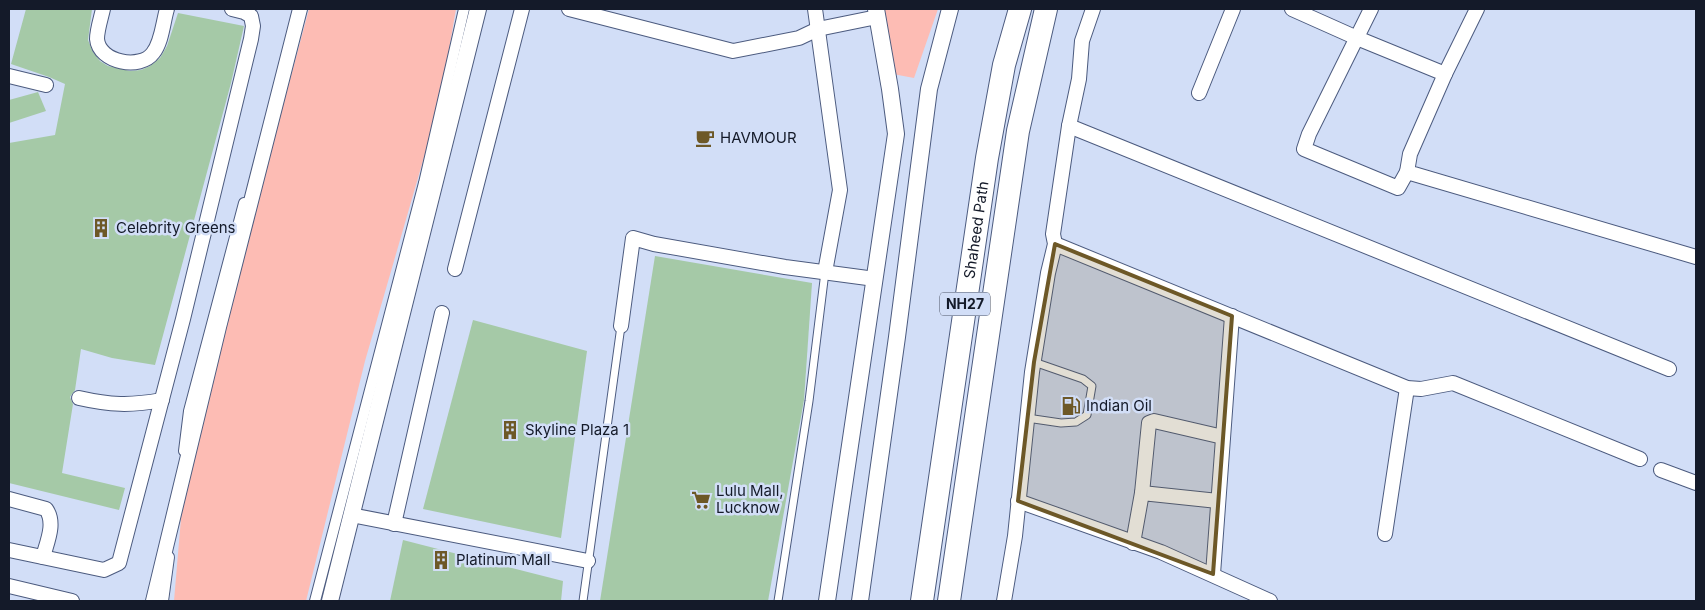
<svg xmlns="http://www.w3.org/2000/svg" width="1705" height="610" font-family="Inter,sans-serif">
<style>
.green{fill:#fdbcb4}
.building{fill:#a5c9a7}
.lines{fill:none;stroke-linecap:round;stroke-linejoin:round}
.service-casing{stroke:#4c5b7f;stroke-width:9}
.pedestrian-casing{stroke:#4c5b7f;stroke-width:12}
.minor-casing{stroke:#4c5b7f;stroke-width:16}
.tertiary-casing{stroke:#4c5b7f;stroke-width:18}
.trunk-casing{stroke:#4c5b7f;stroke-width:24}
.service{stroke:#fff;stroke-width:7}
.pedestrian{stroke:#fff;stroke-width:10}
.minor{stroke:#fff;stroke-width:14}
.tertiary{stroke:#fff;stroke-width:16}
.trunk{stroke:#fff;stroke-width:22}
.marked{fill:#6d5827;fill-opacity:0.2;stroke:#6d5827;stroke-width:4;stroke-linejoin:round}
.labels{text-anchor:middle;stroke-width:5;stroke-linejoin:round;paint-order:stroke}
.shield{fill:#d2def7;stroke:#4d5567;stroke-width:1}
.shield-label{font-size:14px;font-weight:bold;fill:#141a29}
.poi-label{font-size:15px;fill:#141a29;stroke:#d2def7;text-anchor:start}
.street-label{font-size:15px;fill:#141a29;stroke:#d2def7}
</style>
<rect width="100%" height="100%" fill="#d2def7"/>
<g class="green">
<path d="M309 9H456L440 102 365 361 306 601H174L187 448 265 173Z"/>
<path d="M884 9H938L914 78 893 74Z"/>
</g>
<g class="building">
<path d="M26 9H92L88 40 93 52 100 61 108 66 130 71 141 70 150 66 160 58 167 46 178 13 244 26 231 83 155 365 112 358 81 349 75 390 70 397 73 404 62 473 125 488 119 510 9 483V143L55 135 65 84 49 77 11 64Z"/>
<path d="M38 92 46 111 9 123V100Z"/>
<path d="M655 256 812 283 804 400 768 601H600Z"/>
<path d="M473 320 587 351 561 538 423 509Z"/>
<path d="M403 540 563 581 561 601H390Z"/>
</g>
<g class="lines">
<g class="service-casing">
<g id="service">
<path d="M1027 418 1061 423 1076 422 1087 415 1092 386 1083 379 1034 362"/>
<path d="M583 601 621 326"/>
<path d="M778 601 809 401 825 272"/>
</g>
</g>
<g class="pedestrian-casing">
<g id="pedestrian">
<path d="M184 451 189 411 244 203"/>
<path d="M163 601 169 557"/>
<path d="M315 601 424 183 464 9"/>
</g>
</g>
<g class="minor-casing">
<g id="minor">
<path d="M103 9C101 18 97 30 97 39 99 63 141 70 153 53 162 42 163 22 167 9"/>
<path d="M569 9 733 51 799 38 818 29 877 17"/>
<path d="M815 9 840 190 825 272"/>
<path d="M1292 9 1357 38 1445 74"/>
<path d="M1371 9 1309 134 1304 149 1398 188 1407 172"/>
<path d="M1477 9 1445 74 1410 154 1407 172 1696 257"/>
<path d="M9 76 46 85"/>
<path d="M1199 93 1233 9"/>
<path d="M1069 126 1669 369"/>
<path d="M1055 244 1407 388 1421 389 1453 383 1640 459"/>
<path d="M455 269 522 9"/>
<path d="M621 326 633 238 654 244 785 267 875 279"/>
<path d="M79 398C110 405 130 406 162 400"/>
<path d="M1661 470 1696 483"/>
<path d="M1142 493 1149 423 1154 421 1223 437"/>
<path d="M9 499 46 509C56 523 47 542 43 557"/>
<path d="M1018 501 1161 552 1270 601"/>
<path d="M351 515 588 561"/>
<path d="M394 524 442 313"/>
<path d="M1385 534 1407 388"/>
<path d="M1133 543 1142 493 1218 501"/>
<path d="M9 550 104 570 119 563 183 319 251 39 253 26 251 16 244 12 232 9"/>
<path d="M1213 574 1232 316"/>
<path d="M9 586 72 601"/>
<path d="M153 601 219 327 300 9"/>
<path d="M1004 601 1015 536 1032 372 1048 273 1055 244 1053 234 1069 126 1079 79 1082 41 1093 9"/>
</g>
</g>
<g class="tertiary-casing">
<g id="tertiary">
<path d="M330 601 478 9"/>
<path d="M827 601 896 134 890 89 876 9"/>
<path d="M860 601 897 337 929 89 950 9"/>
</g>
</g>
<g class="trunk-casing">
<g id="trunk">
<path id="s1" d="M922 601 987 158 1004 65 1020 9"/>
<path d="M949 601 1018 131 1046 9"/>
</g>
</g>
<use href="#service" class="service"/>
<use href="#pedestrian" class="pedestrian"/>
<use href="#minor" class="minor"/>
<use href="#tertiary" class="tertiary"/>
<use href="#trunk" class="trunk"/>
</g>
<path class="marked" d="M1055 244 1232 316 1213 574 1018 501 1034 362Z"/>
<defs>
<g id="cafe-bare" transform="scale(1.5)"><path d="M-5.5-4.5H6V0H3Q3 3.5 0 3.5H-2.5Q-5.5 3.5-5.5 0ZM3-3.2v2h1.7v-2ZM-6 4.5H4V6H-6Z" fill="#6d5827" stroke="#d2def7" stroke-width="2.5" paint-order="stroke"/></g>
<g id="building-bare" transform="scale(1.5)"><path d="M-4-6H4V6H1V3H-1V6H-4ZM-2.5-4.3h1.7v1.8h-1.7ZM.8-4.3h1.7v1.8H.8ZM-2.5-1h1.7V.8h-1.7ZM.8-1h1.7V.8H.8Z" fill="#6d5827" stroke="#d2def7" stroke-width="2.5" paint-order="stroke"/></g>
<g id="fuel-bare" transform="scale(1.5)"><path d="M-5.5-6h7V0h2V4h1.3V-2.5L3-4.5l.8-.8L6-3V5H2.5V1h-1V6h-7ZM-4.2-4.7v3.2H.2V-4.7Z" fill="#6d5827" stroke="#d2def7" stroke-width="2.5" paint-order="stroke"/></g>
<g id="supermarket-bare" transform="scale(1.5)"><path d="M-6-5.5h2.5l.6 2H6L4.5 2H-2.5L-4.4-4H-6ZM-1.5 3.2a1.3 1.3 0 1 0 .1 0ZM3 3.2a1.3 1.3 0 1 0 .1 0Z" fill="#6d5827" stroke="#d2def7" stroke-width="2.5" paint-order="stroke"/></g>
</defs>
<g fill-rule="evenodd">
<use href="#cafe-bare" x="705" y="138"/>
<use href="#building-bare" x="101" y="228"/>
<use href="#fuel-bare" x="1071" y="406"/>
<use href="#building-bare" x="510" y="430"/>
<use href="#supermarket-bare" x="701" y="500"/>
<use href="#building-bare" x="441" y="560"/>
</g>
<g class="labels">
<rect class="shield" x="940" y="292.5" width="50" height="23" rx="4"/>
<g class="shield-label">
<text x="965" y="309">NH27</text>
</g>
<g class="poi-label">
<text x="720" y="143">HAVMOUR</text>
<text x="116" y="233">Celebrity Greens</text>
<text x="1086" y="411">Indian Oil</text>
<text x="525" y="435">Skyline Plaza 1</text>
<text x="716" y="496">Lulu Mall,<tspan x="716" dy="17">Lucknow</tspan></text>
<text x="456" y="565">Platinum Mall</text>
</g>
<g class="street-label">
<text dy="5" stroke="none"><textPath href="#s1" startOffset="375">Shaheed Path</textPath></text>
</g>
</g>
<rect width="1705" height="610" fill="none" stroke="#141a29" stroke-width="20"/>
</svg>
